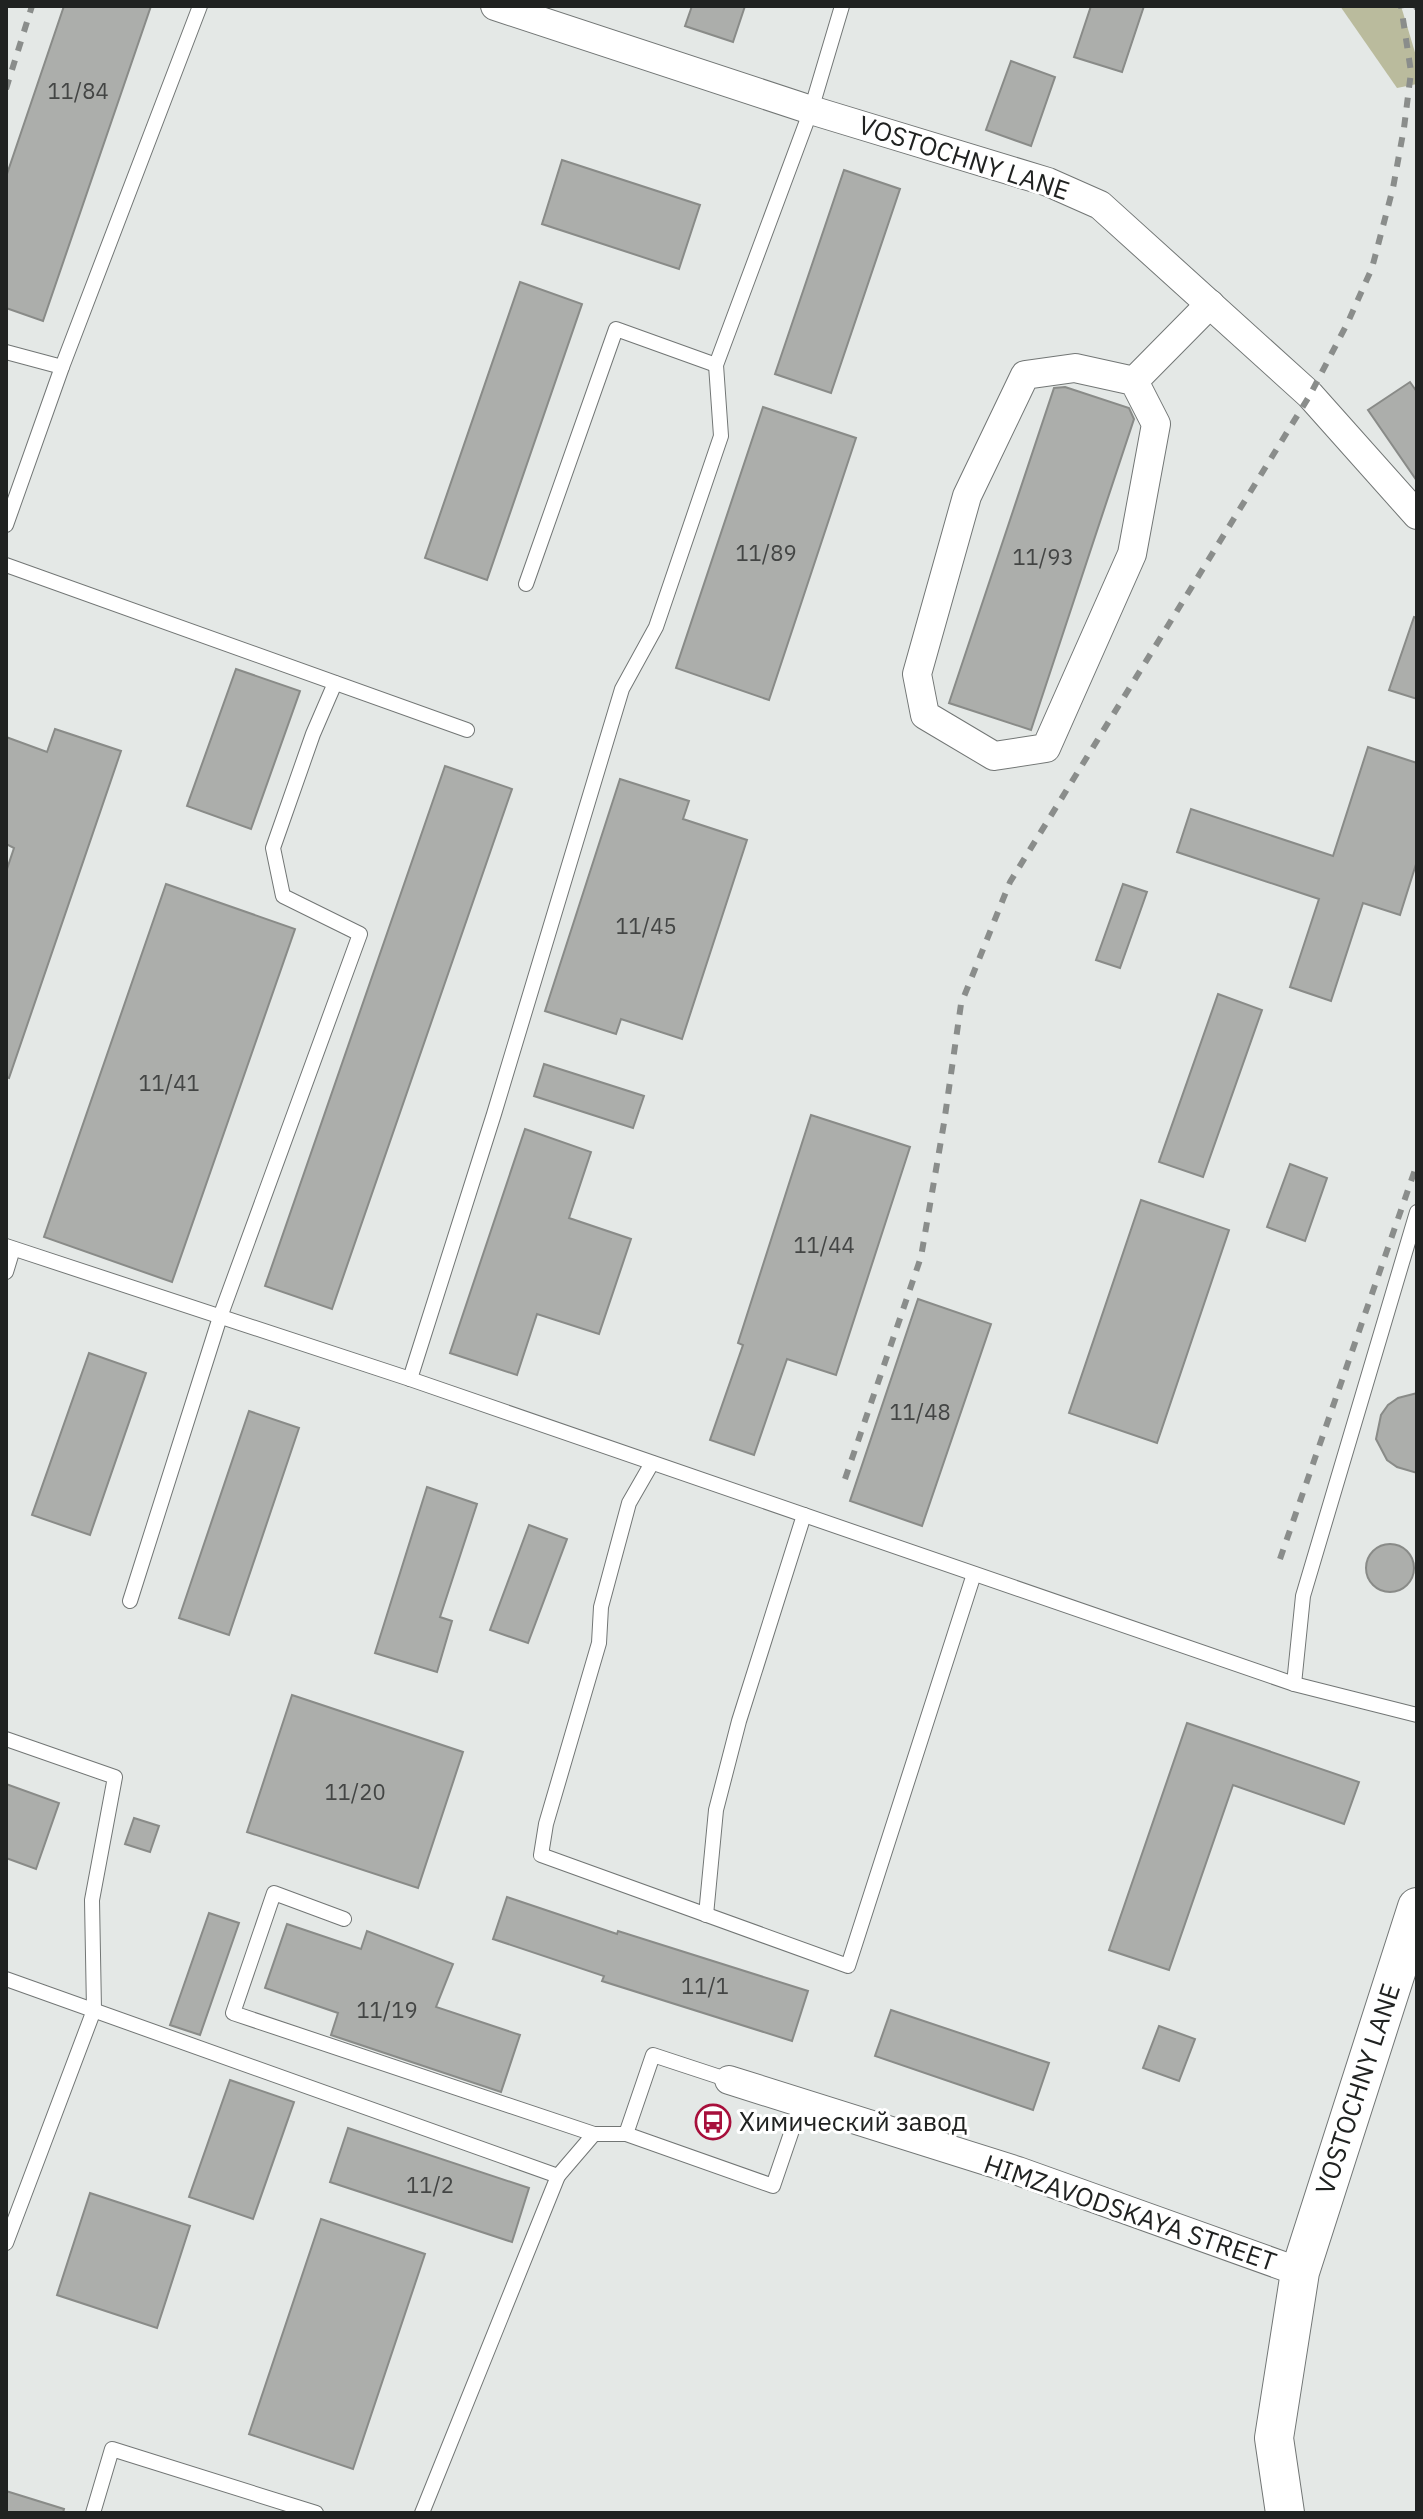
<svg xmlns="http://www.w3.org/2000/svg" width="1423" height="2519" font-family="'IBM Plex Sans',sans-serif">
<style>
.green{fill:#babb9d}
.building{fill:#acaeab;stroke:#898b88;stroke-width:2}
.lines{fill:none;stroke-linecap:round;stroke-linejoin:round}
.lane-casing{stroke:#727675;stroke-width:16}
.street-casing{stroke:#727675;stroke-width:30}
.secondary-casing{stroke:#727675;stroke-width:40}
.lane{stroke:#fff;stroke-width:14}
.street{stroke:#fff;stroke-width:28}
.secondary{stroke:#fff;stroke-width:38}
.rail{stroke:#8a8d8b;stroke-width:6;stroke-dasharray:10 10;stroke-linecap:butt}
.labels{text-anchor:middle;stroke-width:6;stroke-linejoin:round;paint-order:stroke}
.number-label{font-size:22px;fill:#434544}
.street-label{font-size:26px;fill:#202221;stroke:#fff}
.poi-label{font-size:26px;fill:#202221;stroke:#fff;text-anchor:start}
</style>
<rect width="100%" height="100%" fill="#e4e8e6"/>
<path class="green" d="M1340 6H1401L1417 59V84L1397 88Z"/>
<g class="building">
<path d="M64 6H151L43 321 6 308V177Z"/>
<path d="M692 6H745L733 42 685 26Z"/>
<path d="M1091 6H1144L1122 72 1074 57Z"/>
<path d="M1011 61 1055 77 1031 146 986 130Z"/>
<path d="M562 160 700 205 679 269 542 224Z"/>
<path d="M844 170 900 189 831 393 775 374Z"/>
<path d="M520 282 582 304 487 580 425 558Z"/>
<path d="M1410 382 1417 392V481L1368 410Z"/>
<path d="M1065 387 1129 408 1134 419 1031 730 949 703 1054 388Z"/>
<path d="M763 407 856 438 769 700 676 668Z"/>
<path d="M1414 617 1417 618V699L1389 690Z"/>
<path d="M236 669 300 691 251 829 187 806Z"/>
<path d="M55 729 121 751 9 1078 6 1077V872L14 848 6 844V737L47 752Z"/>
<path d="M1368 747 1417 763V861L1400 915 1363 903 1331 1001 1290 987 1319 899 1177 852 1191 809 1333 856Z"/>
<path d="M445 766 512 789 332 1309 265 1286Z"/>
<path d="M620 779 689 801 683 819 747 840 682 1039 621 1019 616 1034 545 1011Z"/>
<path d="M166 884 295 929 172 1282 44 1237Z"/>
<path d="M1123 884 1147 892 1120 968 1096 960Z"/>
<path d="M1218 994 1262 1010 1203 1177 1159 1162Z"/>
<path d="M544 1064 644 1096 633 1128 534 1096Z"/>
<path d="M811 1115 910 1147 836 1375 787 1359 754 1455 710 1440 743 1345 738 1343Z"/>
<path d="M525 1129 591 1152 569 1218 631 1239 599 1334 537 1314 517 1375 450 1353Z"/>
<path d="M1290 1164 1327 1178 1305 1241 1267 1227Z"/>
<path d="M1141 1200 1229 1230 1157 1443 1069 1413Z"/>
<path d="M918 1299 991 1324 922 1526 850 1501Z"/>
<path d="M89 1353 146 1373 90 1535 32 1515Z"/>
<path d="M1417 1393V1473L1397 1467 1387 1460 1376 1439 1381 1415 1388 1405 1398 1398Z"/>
<path d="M249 1411 299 1428 229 1635 179 1618Z"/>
<path d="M427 1487 477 1504 440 1617 452 1621 437 1672 375 1653Z"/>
<path d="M529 1525 567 1539 528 1643 490 1630Z"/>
<circle cx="1390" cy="1568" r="24"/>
<path d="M292 1695 463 1752 418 1888 247 1832Z"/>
<path d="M1187 1723 1359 1782 1344 1824 1233 1785 1169 1970 1109 1950Z"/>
<path d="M6 1784 59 1803 36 1869 6 1858Z"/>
<path d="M134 1818 159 1826 150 1852 125 1844Z"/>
<path d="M507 1897 617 1934 618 1931 808 1991 792 2041 602 1981 604 1976 493 1939Z"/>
<path d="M209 1913 239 1923 200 2035 170 2025Z"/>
<path d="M287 1924 361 1949 367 1931 453 1964 436 2007 520 2035 501 2092 331 2035 338 2013 265 1988Z"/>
<path d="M891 2010 1049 2063 1033 2110 875 2056Z"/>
<path d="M1159 2026 1195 2039 1179 2081 1143 2068Z"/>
<path d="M230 2080 294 2102 253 2219 189 2197Z"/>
<path d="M348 2128 529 2188 512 2242 330 2182Z"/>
<path d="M90 2193 190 2226 157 2328 57 2295Z"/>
<path d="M321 2219 425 2254 353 2469 249 2434Z"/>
<path d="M6 2491 64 2509 63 2513H6Z"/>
</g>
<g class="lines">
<g class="lane-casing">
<g id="lane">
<path d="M6 352 62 367"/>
<path d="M6 525 62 367 200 6"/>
<path d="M6 565 467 730"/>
<path d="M526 584 616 329 716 365"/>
<path d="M6 1246 410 1379 1294 1684 1417 1715"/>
<path d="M6 1272 13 1249"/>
<path d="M410 1379 494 1114 622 689 656 627 721 436 716 365 811 110 842 6"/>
<path d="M652 1463 629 1503 601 1607 599 1643 546 1824 541 1855 848 1966 974 1574"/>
<path d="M130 1601 220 1317 360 934 283 896 273 848 313 734 335 683"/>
<path d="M1294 1684 1303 1596 1417 1212"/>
<path d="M6 1739 115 1777 92 1900 94 2010 6 2243"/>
<path d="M706 1915 716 1810 739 1721 804 1515"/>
<path d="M344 1919 274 1893 233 2013 594 2134 558 2176"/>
<path d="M6 1979 558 2176 422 2513"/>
<path d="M729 2080 653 2055 626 2134 773 2186 801 2104"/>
<path d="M594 2134H626"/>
<path d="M93 2513 112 2449 316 2513"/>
</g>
</g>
<g class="street-casing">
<g id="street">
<path d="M495 6 811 110 1048 182 1100 205 1310 395 1417 515"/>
<path d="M1134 381 1075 368 1025 375 967 496 917 674 925 715 994 756 1046 748 1132 554 1156 424 1134 381 1210 304"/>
<path d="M729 2080 1018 2171 1300 2272"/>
</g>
</g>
<g class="secondary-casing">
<path id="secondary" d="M1285 2513 1274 2438 1300 2272 1417 1907"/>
</g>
<use href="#lane" class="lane"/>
<use href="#street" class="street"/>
<use href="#secondary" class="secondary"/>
<g class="rail">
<path d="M1416 6 1417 9"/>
<path d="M6 89 32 6"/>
<path d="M845 1479 921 1257 944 1123 961 1004 1010 882 1310 395 1348 322 1372 268 1393 188 1404 128 1411 72 1401 6"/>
<path d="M1280 1559 1417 1164"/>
</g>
</g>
<defs>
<g id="bus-ring" transform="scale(1.8)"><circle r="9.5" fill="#fff" stroke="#a70f3b" stroke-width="1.5"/><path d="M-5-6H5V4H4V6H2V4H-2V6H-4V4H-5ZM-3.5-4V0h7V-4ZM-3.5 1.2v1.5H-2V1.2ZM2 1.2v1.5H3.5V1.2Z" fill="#a70f3b"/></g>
</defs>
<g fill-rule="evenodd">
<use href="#bus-ring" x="713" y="2122"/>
</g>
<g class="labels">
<g class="number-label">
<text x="78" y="99">11/84</text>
<text x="766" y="561">11/89</text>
<text x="1043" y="565">11/93</text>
<text x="646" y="934">11/45</text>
<text x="169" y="1091">11/41</text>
<text x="824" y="1253">11/44</text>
<text x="920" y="1420">11/48</text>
<text x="355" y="1800">11/20</text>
<text x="705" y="1994">11/1</text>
<text x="387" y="2018">11/19</text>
<text x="430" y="2193">11/2</text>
</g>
<g class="street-label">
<text transform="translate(964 158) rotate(18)" y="9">VOSTOCHNY LANE</text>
<text transform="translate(1358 2089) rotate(-72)" y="9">VOSTOCHNY LANE</text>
<text transform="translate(1130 2213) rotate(19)" y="9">HIMZAVODSKAYA STREET</text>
</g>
<g class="poi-label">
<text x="739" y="2131">Химический завод</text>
</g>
</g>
<rect width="1423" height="2519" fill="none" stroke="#202221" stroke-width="16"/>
</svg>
